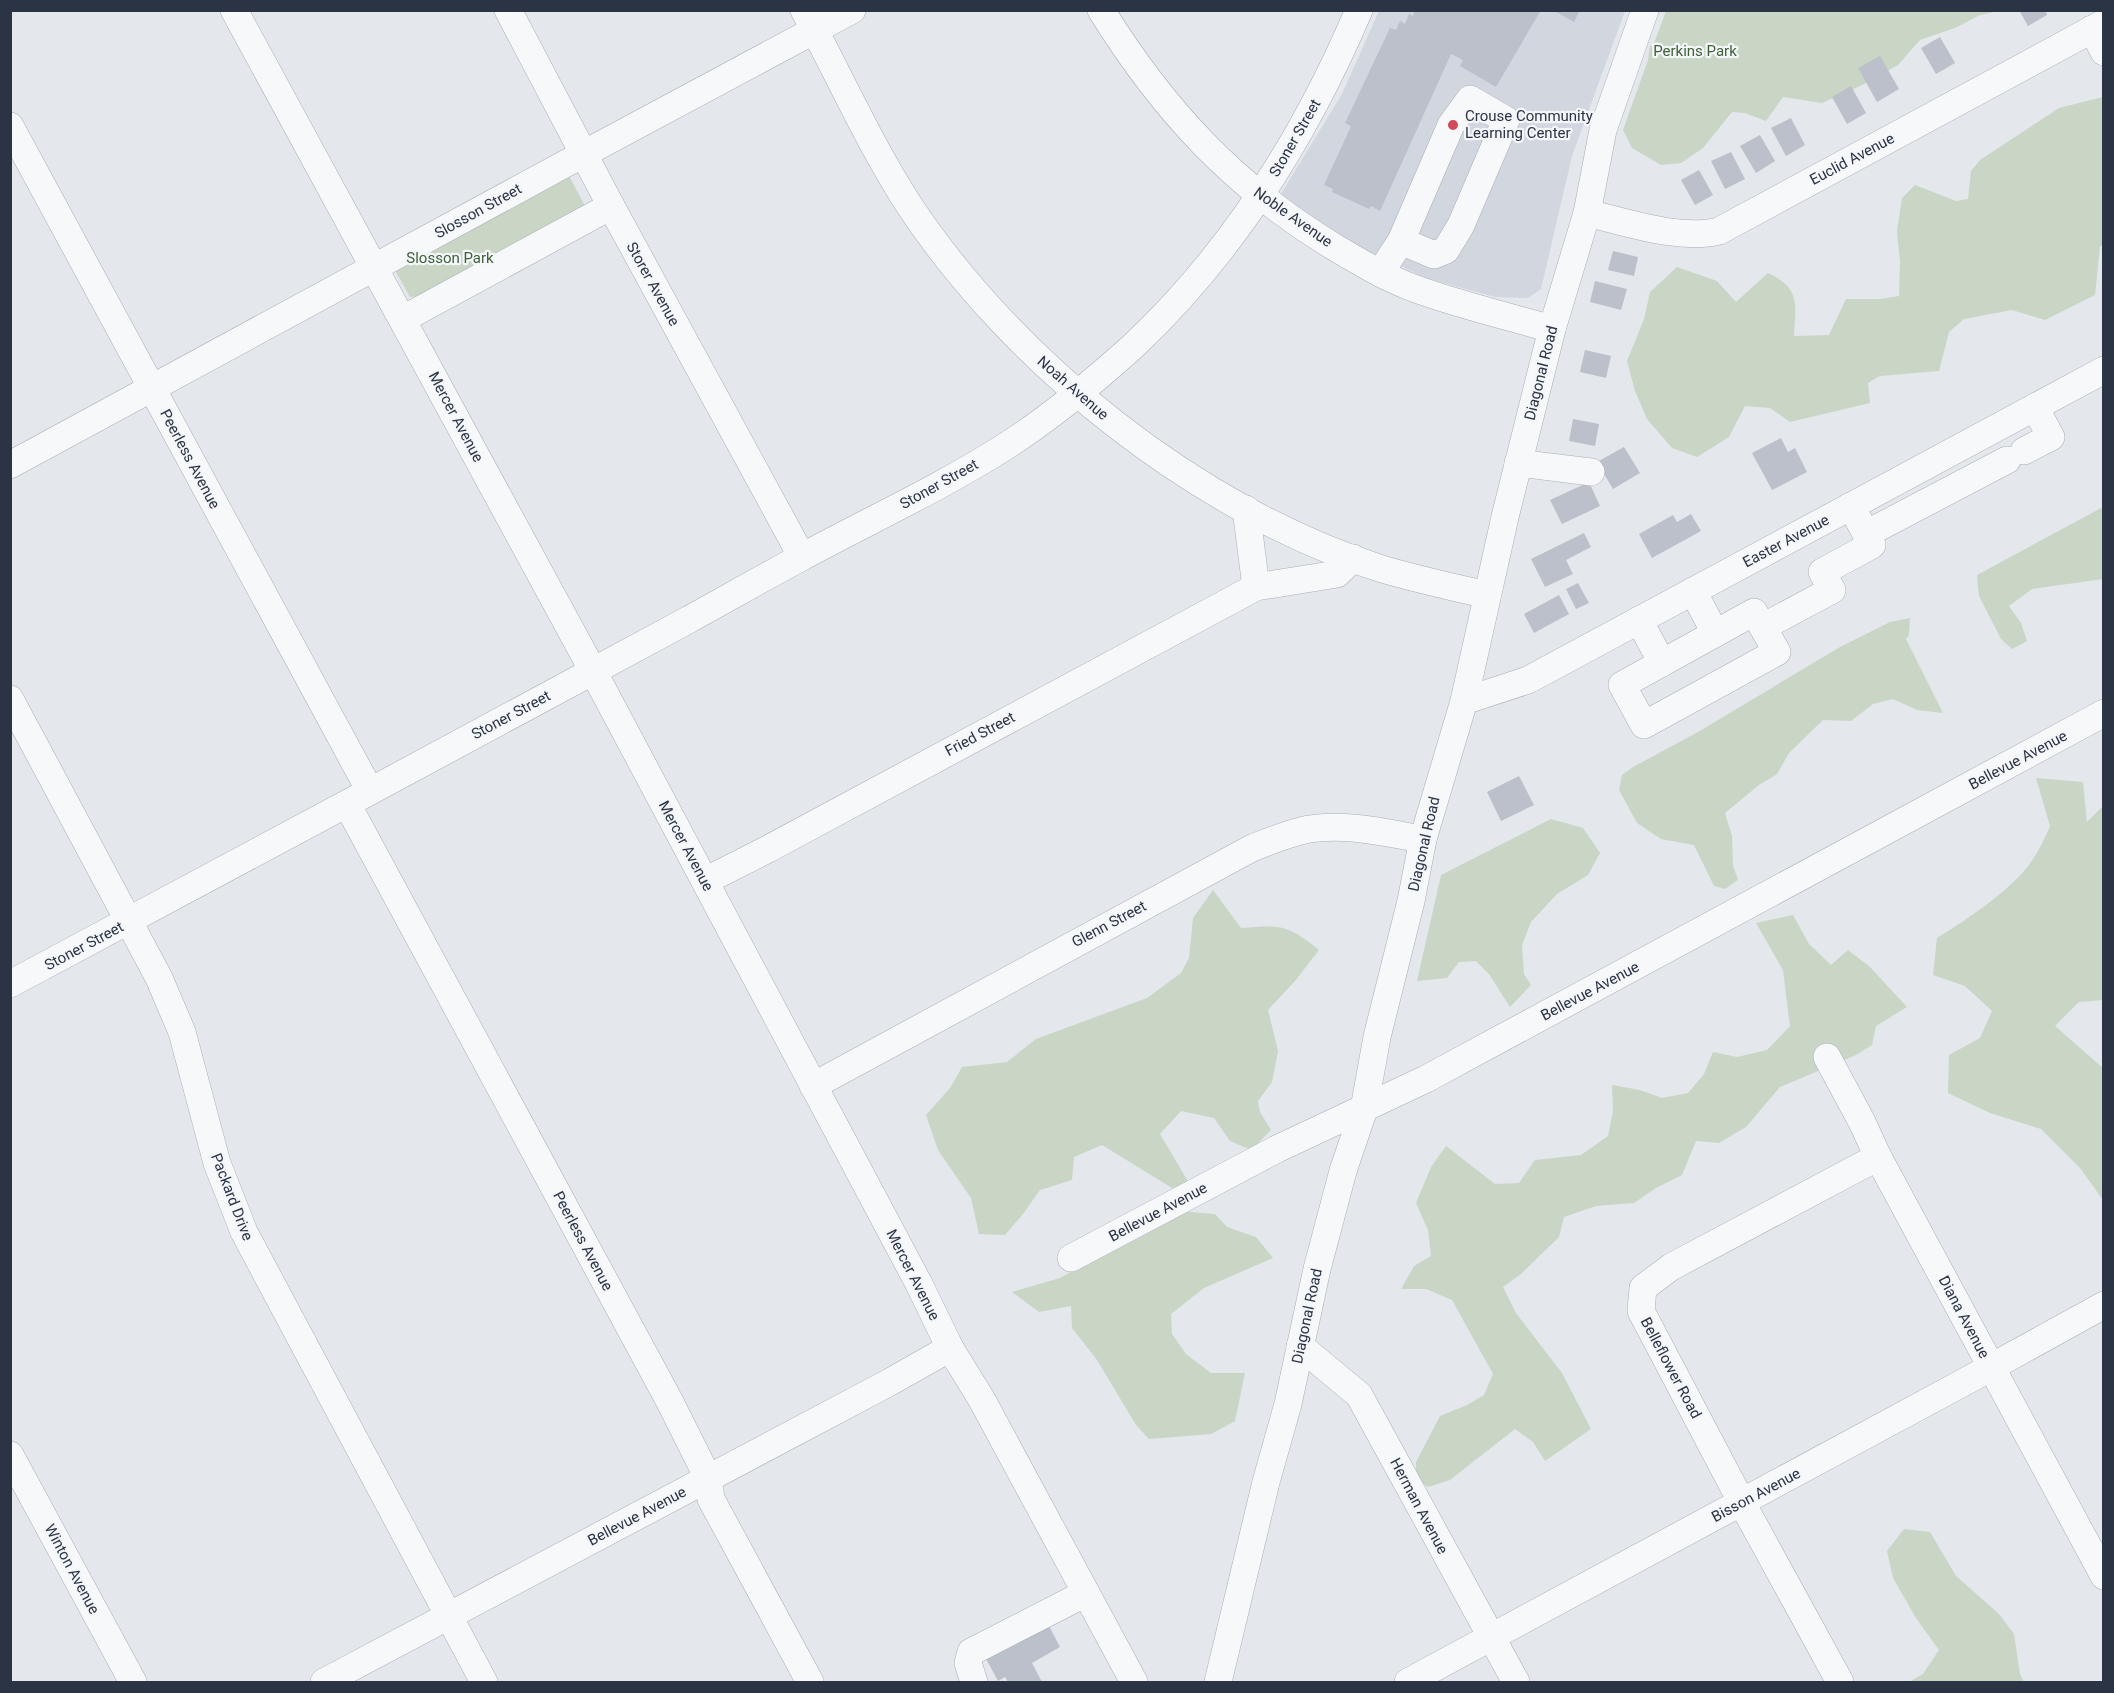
<svg xmlns="http://www.w3.org/2000/svg" width="2114" height="1693" font-family="Roboto,sans-serif">
<style>
.built{fill:#d2d6de}
.green{fill:#c9d6c5}
.building{fill:#bbc0ca}
.lines{fill:none;stroke-linecap:round;stroke-linejoin:round}
.minor-casing{stroke:#a9aeb7;stroke-width:28}
.minor{stroke:#f7f8fa;stroke-width:27}
.poi-dot{fill:#d1495b;stroke:#f4f6f9;stroke-width:2}
.labels{text-anchor:middle;stroke-width:4.5;stroke-linejoin:round;paint-order:stroke}
.park-label{font-size:15px;fill:#3f6138;stroke:#f4f6f9}
.poi-label{font-size:15px;fill:#2b3445;stroke:#f4f6f9;text-anchor:start}
.street-label{font-size:15px;fill:#2b3445;stroke:#f4f6f9}
</style>
<rect width="100%" height="100%" fill="#e4e7ec"/>
<path class="built" d="M1379 11H1625L1572 156 1541 289 1528 298 1495 297 1426 278 1338 237 1281 194 1342 94Z"/>
<g class="green">
<path d="M1666 11H1999L1980 15 1955 28 1920 40 1898 65 1860 86 1822 103 1783 97 1766 121 1745 113 1732 112 1703 148 1681 163 1661 165 1632 148 1623 130 1648 60 1650 46H1653Z"/>
<path d="M2103 97 2104 246H2100L2095 295 2045 320 2012 310 1964 319 1949 332 1939 371 1880 376 1868 383 1870 403 1790 422 1770 408 1745 406 1729 437 1697 457 1672 448 1647 419 1635 391 1627 361 1644 319 1650 292 1677 267 1717 281 1736 302 1768 273C1802 289 1795 305 1794 336L1829 335 1846 299H1881L1899 296 1900 262 1897 231 1902 198 1915 185 1956 201 1968 199 1971 171 1980 160 2059 108Z"/>
<path d="M568 174 585 206 419 296 410 297 395 270Z"/>
<path d="M2103 507V579L2032 589 2009 606 2021 623 2027 641 2012 649 2001 639 1979 596 1977 575Z"/>
<path d="M1910 618 1909 635 1906 639 1943 713 1917 710 1893 699 1873 704 1851 721 1823 720 1789 753 1777 774 1759 785 1725 813 1732 836 1733 866 1738 880 1725 889 1714 886 1694 845 1661 839 1637 823 1619 790 1622 775 1633 767 1698 732 1840 647 1890 622Z"/>
<path d="M2036 778 2083 782 2087 822 2103 806V1000L2079 1002 2055 1026 2103 1068V1200L2080 1168 2041 1129 1990 1113 1948 1093 1949 1055 1980 1038 1992 1011 1965 986 1933 975 1937 938C1966 920 2015 888 2033 859 2040 849 2045 837 2050 826Z"/>
<path d="M1551 819 1583 828 1600 853 1588 875 1557 894 1531 922 1522 945 1524 974 1531 985 1510 1007 1489 974 1476 961 1459 962 1447 978 1417 981 1441 875Z"/>
<path d="M1213 890 1241 928C1280 925 1287 924 1319 950L1295 981 1268 1010 1278 1051 1272 1082 1258 1101 1260 1112 1271 1130 1251 1150 1230 1141 1214 1118 1181 1111 1160 1134 1189 1183 1177 1191 1102 1145 1074 1157 1072 1180 1040 1190 1023 1214 1005 1235 979 1234 971 1198 938 1150 926 1115 950 1088 962 1067 1007 1062 1036 1039 1147 998 1181 973 1189 958 1193 918Z"/>
<path d="M1793 915 1809 944 1831 965 1848 950 1870 967 1907 1007 1876 1026 1872 1045 1856 1055 1780 1087 1746 1127 1719 1143 1696 1141 1682 1175 1656 1188 1634 1203 1596 1206 1564 1217 1559 1237 1521 1274 1503 1287 1516 1313 1562 1373 1591 1429 1545 1461 1533 1442 1515 1429 1450 1480 1428 1487 1416 1479V1462L1440 1416 1467 1405 1484 1395 1493 1374 1452 1300 1426 1289H1401L1414 1266 1431 1256 1428 1230 1416 1203 1431 1167 1446 1146 1495 1184 1519 1183 1535 1160 1581 1155 1608 1136 1613 1111 1612 1085 1640 1090 1662 1098 1688 1093 1704 1074 1713 1052 1737 1057 1767 1050 1790 1026 1783 970 1756 923Z"/>
<path d="M1178 1211 1215 1214 1227 1227 1256 1237 1273 1258 1204 1288 1171 1314 1172 1334 1186 1354 1211 1373H1245L1235 1421 1211 1434 1149 1439 1136 1425 1097 1360 1072 1328 1071 1306 1039 1312 1012 1292 1060 1278Z"/>
<path d="M1904 1529 1930 1532 1956 1576 1999 1614 2014 1634 2020 1674 2024 1682H1909L1923 1674 1939 1650 1916 1618 1893 1578 1887 1551Z"/>
</g>
<g class="building">
<path d="M1415 10H1541L1496 87 1460 66 1463 60 1451 54 1380 211 1371 206 1369 209 1332 192 1333 189 1324 185 1351 126 1345 123 1390 28 1396 30 1400 21 1405 24 1409 14 1413 16Z"/>
<path d="M1553 10H1580L1574 22Z"/>
<path d="M2019 10H2045L2047 15 2028 26Z"/>
<path d="M1940 37 1955 63 1936 74 1921 48Z"/>
<path d="M1880 56 1899 89 1877 102 1858 68Z"/>
<path d="M1851 86 1866 113 1847 124 1832 97Z"/>
<path d="M1791 118 1805 145 1786 156 1771 128Z"/>
<path d="M1760 135 1775 161 1756 173 1740 146Z"/>
<path d="M1731 152 1745 179 1725 189 1711 161Z"/>
<path d="M1699 170 1713 195 1695 205 1681 180Z"/>
<path d="M1613 251 1638 257 1634 276 1608 270Z"/>
<path d="M1595 281 1627 289 1621 310 1590 302Z"/>
<path d="M1585 350 1611 356 1606 378 1580 372Z"/>
<path d="M1573 419 1599 424 1595 446 1569 441Z"/>
<path d="M1781 438 1788 452 1795 448 1807 472 1772 490 1752 453Z"/>
<path d="M1624 447 1640 473 1613 489 1597 462Z"/>
<path d="M1589 482 1600 506 1562 524 1550 500Z"/>
<path d="M1691 514 1701 531 1652 558 1639 534 1673 515 1677 522Z"/>
<path d="M1584 533 1591 547 1566 560 1573 574 1545 587 1531 559Z"/>
<path d="M1578 583 1589 603 1576 609 1566 589Z"/>
<path d="M1559 595 1569 614 1534 633 1524 614Z"/>
<path d="M1519 776 1534 805 1501 821 1487 792Z"/>
<path d="M1047 1622 1060 1647 1032 1663 1042 1682H1008L1005 1677 998 1681 984 1655Z"/>
</g>
<g class="lines">
<g class="minor-casing">
<g id="minor">
<path d="M234 10 593 671 919 1284 950 1348 982 1400 1134 1682"/>
<path d="M508 10 611 206 802 557"/>
<path d="M804 10C839 75 869 143 909 205 1014 364 1199 511 1382 569 1416 579 1452 587 1487 595"/>
<path d="M1101 10C1163 110 1234 187 1336 248 1361 263 1388 279 1416 289 1460 305 1507 316 1552 329"/>
<path d="M2092 29 2104 52"/>
<path d="M10 126 370 791"/>
<path d="M1587 213C1626 222 1680 241 1719 231L2104 23"/>
<path d="M1380 273 1401 241 1451 125 1470 99 1506 120 1461 225 1446 250 1434 255 1401 241"/>
<path d="M403 319 611 206"/>
<path d="M2024 451 2051 437 2035 407"/>
<path d="M1518 463 1591 472"/>
<path d="M10 465 563 165 852 10"/>
<path d="M1246 509 1256 587"/>
<path d="M1866 534 2007 460"/>
<path d="M1693 591 1715 633"/>
<path d="M1754 612 1777 652 1644 725 1622 685Z"/>
<path d="M1639 620 1662 663"/>
<path d="M1763 627 1832 590 1822 572 1872 545 1851 506"/>
<path d="M10 699 159 978 182 1032 217 1163 244 1232 484 1682"/>
<path d="M1464 701 1528 680 2104 370"/>
<path d="M347 804 670 1402 708 1478 711 1499 810 1682"/>
<path d="M705 881 768 849 1256 587 1337 574 1353 558"/>
<path d="M10 984C237 863 462 742 688 620 726 599 763 578 800 558 868 521 938 489 1003 448 1046 421 1093 382 1131 348 1232 254 1305 137 1359 10"/>
<path d="M1827 1057 1862 1122 1878 1157 2104 1576"/>
<path d="M813 1086 1252 848C1270 841 1289 833 1309 829 1346 823 1386 833 1423 839"/>
<path d="M1071 1258 1277 1149 1426 1079 2104 713"/>
<path d="M1300 1346 1359 1395 1516 1682"/>
<path d="M10 1455 133 1682"/>
<path d="M324 1682 890 1382 950 1348"/>
<path d="M974 1682 968 1663 971 1652 1086 1593"/>
<path d="M1218 1682 1266 1482 1288 1404 1317 1269 1343 1171 1364 1109 1377 1037 1411 901 1423 839 1464 701 1505 517 1552 329 1587 213 1603 130 1645 10"/>
<path d="M1408 1682 1968 1380 2104 1305"/>
<path d="M1840 1682 1742 1503 1641 1311 1643 1288 1671 1267 1878 1157"/>
</g>
</g>
<use href="#minor" class="minor"/>
</g>
<circle class="poi-dot" cx="1453" cy="125" r="6"/>
<g class="labels">
<g class="park-label">
<text x="1695" y="56">Perkins Park</text>
<text x="450" y="263">Slosson Park</text>
</g>
<g class="poi-label">
<text x="1465" y="121">Crouse Community<tspan x="1465" dy="17">Learning Center</tspan></text>
</g>
<g class="street-label">
<text transform="translate(1295 138) rotate(-60)" y="5">Stoner Street</text>
<text transform="translate(1852 159) rotate(-28)" y="5">Euclid Avenue</text>
<text transform="translate(478 211) rotate(-29)" y="5">Slosson Street</text>
<text transform="translate(1293 217) rotate(35)" y="5">Noble Avenue</text>
<text transform="translate(653 284) rotate(61)" y="5">Storer Avenue</text>
<text transform="translate(1541 373) rotate(-76)" y="5">Diagonal Road</text>
<text transform="translate(1073 388) rotate(41)" y="5">Noah Avenue</text>
<text transform="translate(456 417) rotate(62)" y="5">Mercer Avenue</text>
<text transform="translate(190 459) rotate(62)" y="5">Peerless Avenue</text>
<text transform="translate(939 484) rotate(-29)" y="5">Stoner Street</text>
<text transform="translate(1786 541) rotate(-28)" y="5">Easter Avenue</text>
<text transform="translate(511 715) rotate(-28)" y="5">Stoner Street</text>
<text transform="translate(980 734) rotate(-28)" y="5">Fried Street</text>
<text transform="translate(2018 760) rotate(-28)" y="5">Bellevue Avenue</text>
<text transform="translate(1424 844) rotate(-77)" y="5">Diagonal Road</text>
<text transform="translate(686 846) rotate(62)" y="5">Mercer Avenue</text>
<text transform="translate(1109 924) rotate(-28)" y="5">Glenn Street</text>
<text transform="translate(84 946) rotate(-28)" y="5">Stoner Street</text>
<text transform="translate(1590 991) rotate(-28)" y="5">Bellevue Avenue</text>
<text transform="translate(232 1197) rotate(69)" y="5">Packard Drive</text>
<text transform="translate(1158 1212) rotate(-28)" y="5">Bellevue Avenue</text>
<text transform="translate(583 1241) rotate(62)" y="5">Peerless Avenue</text>
<text transform="translate(913 1275) rotate(63)" y="5">Mercer Avenue</text>
<text transform="translate(1307 1316) rotate(-78)" y="5">Diagonal Road</text>
<text transform="translate(1964 1317) rotate(62)" y="5">Diana Avenue</text>
<text transform="translate(1671 1368) rotate(62)" y="5">Belleflower Road</text>
<text transform="translate(1756 1495) rotate(-28)" y="5">Bisson Avenue</text>
<text transform="translate(1419 1506) rotate(62)" y="5">Herman Avenue</text>
<text transform="translate(637 1516) rotate(-28)" y="5">Bellevue Avenue</text>
<text transform="translate(72 1569) rotate(62)" y="5">Winton Avenue</text>
</g>
</g>
<rect width="2114" height="1693" fill="none" stroke="#2b3445" stroke-width="24"/>
</svg>
